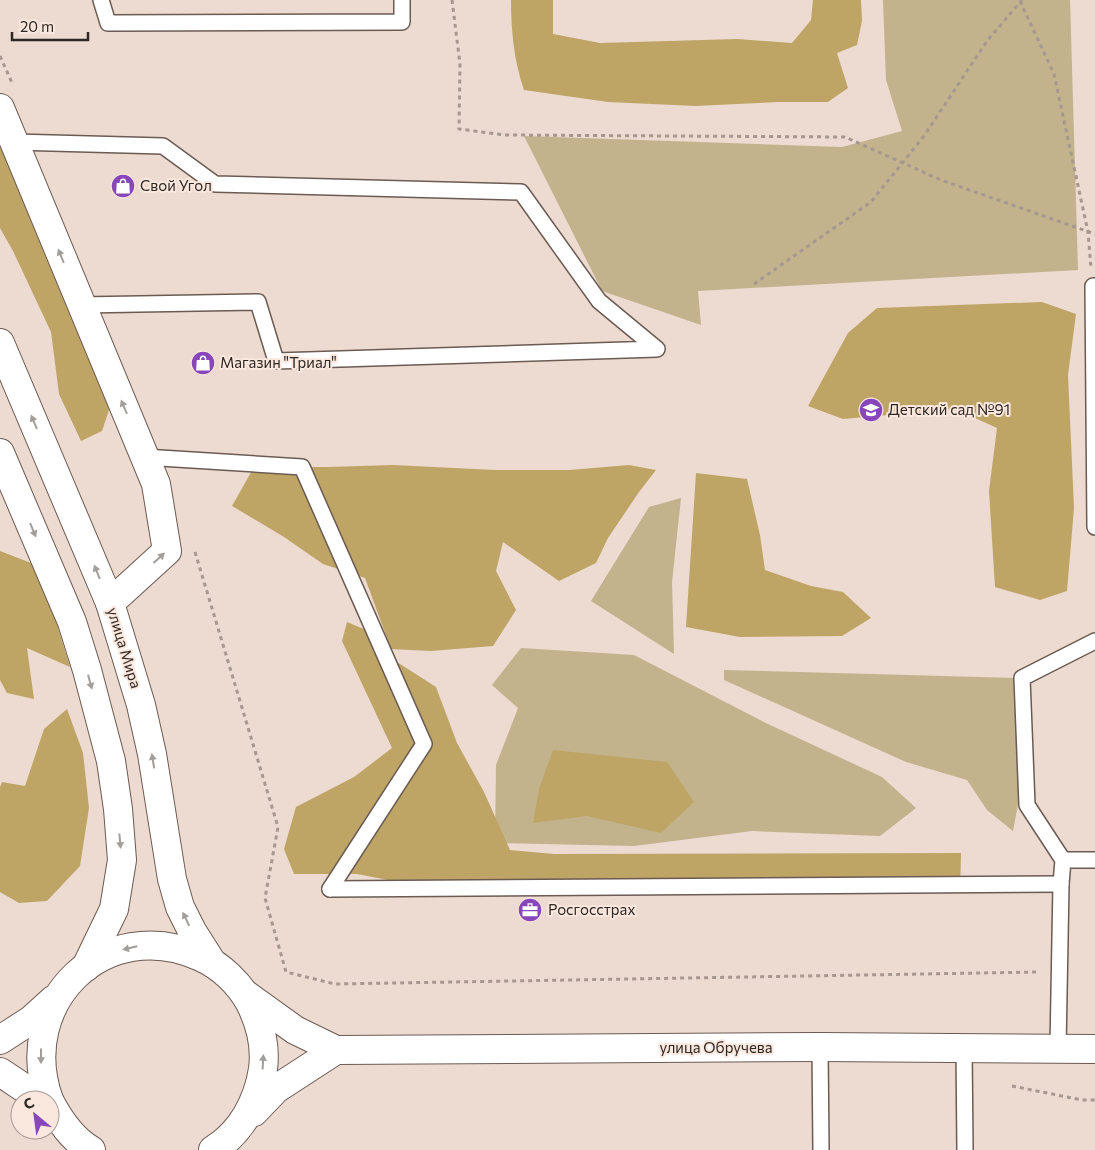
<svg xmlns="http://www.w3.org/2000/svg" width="1095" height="1150" font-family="Commissioner,sans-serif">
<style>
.green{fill:#c2b38d}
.forest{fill:#bea566}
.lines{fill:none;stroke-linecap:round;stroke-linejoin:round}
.lane-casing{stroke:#6b5b53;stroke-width:18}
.street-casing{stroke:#6b5b53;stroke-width:30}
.secondary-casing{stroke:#6b5b53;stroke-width:30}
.path{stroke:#a69790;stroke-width:3;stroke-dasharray:4 4;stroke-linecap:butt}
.lane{stroke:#fff;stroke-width:15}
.street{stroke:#fff;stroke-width:28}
.secondary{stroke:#fff;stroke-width:28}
.oneway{fill:#a19e9c}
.labels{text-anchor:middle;stroke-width:4;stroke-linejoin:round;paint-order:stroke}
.poi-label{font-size:15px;fill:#2e2724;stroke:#fae7dd;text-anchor:start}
.street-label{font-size:15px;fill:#2e2724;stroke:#fae7dd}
</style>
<rect width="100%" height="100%" fill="#eddad0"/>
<g class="green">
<path d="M883 0H1070L1078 270 698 291 701 325 602 291 524 136 842 147 902 131 886 80Z"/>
<path d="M681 498 672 582 674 654 591 601 649 507Z"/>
<path d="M521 648 634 655 768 724 882 777 916 808 880 836 752 831 634 846 495 843 496 765 518 708 492 685Z"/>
<path d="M724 670 1016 678 1022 783 1013 831 987 810 967 780 906 762 724 680Z"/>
</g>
<g class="forest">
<path d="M511 0H553V34L600 43 737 39 792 43 811 20 813 0H861L862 21 857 45 837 53 848 88 828 102H778L695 106 608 102 524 90C514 61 511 31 511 0Z"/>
<path d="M0 144 111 404 102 431 81 441 59 394 51 332 13 251 0 228Z"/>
<path d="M1042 302 1076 314 1068 375 1074 508 1067 591 1040 600 995 587 989 491 997 428 955 409 843 419 808 406 848 333 877 308Z"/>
<path d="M393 465 495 470H569L629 465 656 470 639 492 608 538 596 563 559 581 503 542 496 571 516 610 493 646 431 651 391 649 365 578 323 564 284 537 232 506 254 467H328Z"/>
<path d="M696 473 747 479 760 535 765 570 811 586 843 592 871 618 842 636 740 637 686 627Z"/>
<path d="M0 551 39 566 70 667 27 648 34 699 7 693 0 680Z"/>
<path d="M347 622 366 630 389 657 436 687 457 743 484 792 510 850 554 854 961 853 960 892 504 879 468 887 414 885 357 874H294L284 849 296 807 354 777 392 748 342 641Z"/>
<path d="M67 709 83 753 89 808 80 866 47 901 19 903 0 892V787L2 782 25 786 44 729Z"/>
<path d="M553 750 667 762 694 802 661 833 587 816 533 823 539 789Z"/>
</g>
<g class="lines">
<g class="lane-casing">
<g id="lane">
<path d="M101 0 108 23 402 22V0"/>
<path d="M14 142 163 146 215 184 521 192 599 301 657 349 276 361 258 302 81 305"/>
<path d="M1095 286H1093L1095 527"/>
<path d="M144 457 302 467 424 744 330 889"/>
<path d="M1063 860H1095"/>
<path d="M330 889 1061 884"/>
<path d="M820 1047 821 1150"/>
<path d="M964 1047 965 1150"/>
<path d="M1058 1048 1061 884 1063 860 1027 805 1022 678 1095 641"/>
</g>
</g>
<g class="street-casing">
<path id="street" d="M0 108 156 484 167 551 110 603"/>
</g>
<g class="secondary-casing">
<g id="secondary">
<path d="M0 343 110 603 141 705 152 754 172 879 180 907 192 931 211 961"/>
<path d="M0 453 72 622 87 670 111 761 118 809 122 860 114 909 86 967"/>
<path d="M245 994 295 1030 336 1050 820 1047 1095 1049"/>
<path d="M0 1040 31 1020 53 1000"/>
<path d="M0 1072 24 1088 39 1100"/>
<path d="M49 1100C14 1002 105 913 201 957 221 966 239 983 250 1003 260 1023 266 1046 263 1069 258 1101 242 1132 213 1150"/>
<path d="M50 1102C60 1121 72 1139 91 1150"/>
<path d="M254 1112 276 1089 336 1050"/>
</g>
</g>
<g class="path">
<path d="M452 0 460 64 459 129 505 135 845 137 941 180 1095 234"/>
<path d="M1020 1 1054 74 1088 232 1091 268"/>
<path d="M0 56 13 85"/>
<path d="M754 284 871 202 924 136 987 41 1022 0"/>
<path d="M195 552 278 827 265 898 286 972 335 984 1039 972"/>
<path d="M1012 1086 1082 1100H1095"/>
</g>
<use href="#lane" class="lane"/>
<use href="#street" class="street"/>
<use href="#secondary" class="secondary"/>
</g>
<defs><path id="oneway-solid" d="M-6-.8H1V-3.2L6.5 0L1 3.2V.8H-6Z" transform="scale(1.25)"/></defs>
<g class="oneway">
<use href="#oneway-solid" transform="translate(61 256) rotate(-112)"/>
<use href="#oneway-solid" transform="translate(124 407) rotate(-113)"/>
<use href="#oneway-solid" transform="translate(34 422) rotate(-113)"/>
<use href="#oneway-solid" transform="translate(33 530) rotate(67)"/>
<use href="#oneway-solid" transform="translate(159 558) rotate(-42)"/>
<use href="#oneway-solid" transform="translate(97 572) rotate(-112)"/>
<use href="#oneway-solid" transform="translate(90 682) rotate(75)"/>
<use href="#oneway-solid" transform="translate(153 761) rotate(-99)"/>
<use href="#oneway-solid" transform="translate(120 841) rotate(85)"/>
<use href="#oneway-solid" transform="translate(186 919) rotate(-115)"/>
<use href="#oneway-solid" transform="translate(130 948) rotate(167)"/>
<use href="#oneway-solid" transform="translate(41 1056) rotate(90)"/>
<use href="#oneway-solid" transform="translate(263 1062) rotate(-87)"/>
</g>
<defs>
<g id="shop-disc" transform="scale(1.25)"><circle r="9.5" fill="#8846bb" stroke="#fae7dd"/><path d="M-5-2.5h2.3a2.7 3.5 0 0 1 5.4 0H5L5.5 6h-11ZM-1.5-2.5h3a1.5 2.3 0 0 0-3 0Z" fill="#fff"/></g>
<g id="school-disc" transform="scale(1.25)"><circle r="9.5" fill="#8846bb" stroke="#fae7dd"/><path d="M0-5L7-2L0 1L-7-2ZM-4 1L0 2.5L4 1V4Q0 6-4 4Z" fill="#fff"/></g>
<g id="office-disc" transform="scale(1.25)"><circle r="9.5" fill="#8846bb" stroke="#fae7dd"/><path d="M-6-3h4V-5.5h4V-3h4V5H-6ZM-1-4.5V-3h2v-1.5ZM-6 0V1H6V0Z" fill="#fff"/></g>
</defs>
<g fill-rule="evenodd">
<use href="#shop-disc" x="123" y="186"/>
<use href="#shop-disc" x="203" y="363"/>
<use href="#school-disc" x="871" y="410"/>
<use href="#office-disc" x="530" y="910"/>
</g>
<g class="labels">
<g class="poi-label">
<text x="140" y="191">Свой Угол</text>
<text x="220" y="368">Магазин "Триал"</text>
<text x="888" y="415">Детский сад №91</text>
<text x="548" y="915">Росгосстрах</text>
</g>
<g class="street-label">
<text transform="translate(124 648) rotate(73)" y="5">улица Мира</text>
<text x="716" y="1053">улица Обручева</text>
</g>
</g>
<g transform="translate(35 1115) rotate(331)"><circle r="24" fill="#fae7dd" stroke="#a89a93"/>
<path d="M0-4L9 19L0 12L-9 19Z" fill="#8846bb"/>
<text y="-8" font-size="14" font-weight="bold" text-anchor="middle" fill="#2e2724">С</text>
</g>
<path d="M12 32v8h76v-8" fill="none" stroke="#2e2724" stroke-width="2.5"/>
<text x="20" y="32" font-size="15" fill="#2e2724" stroke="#fae7dd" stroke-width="4" paint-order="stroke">20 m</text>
</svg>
